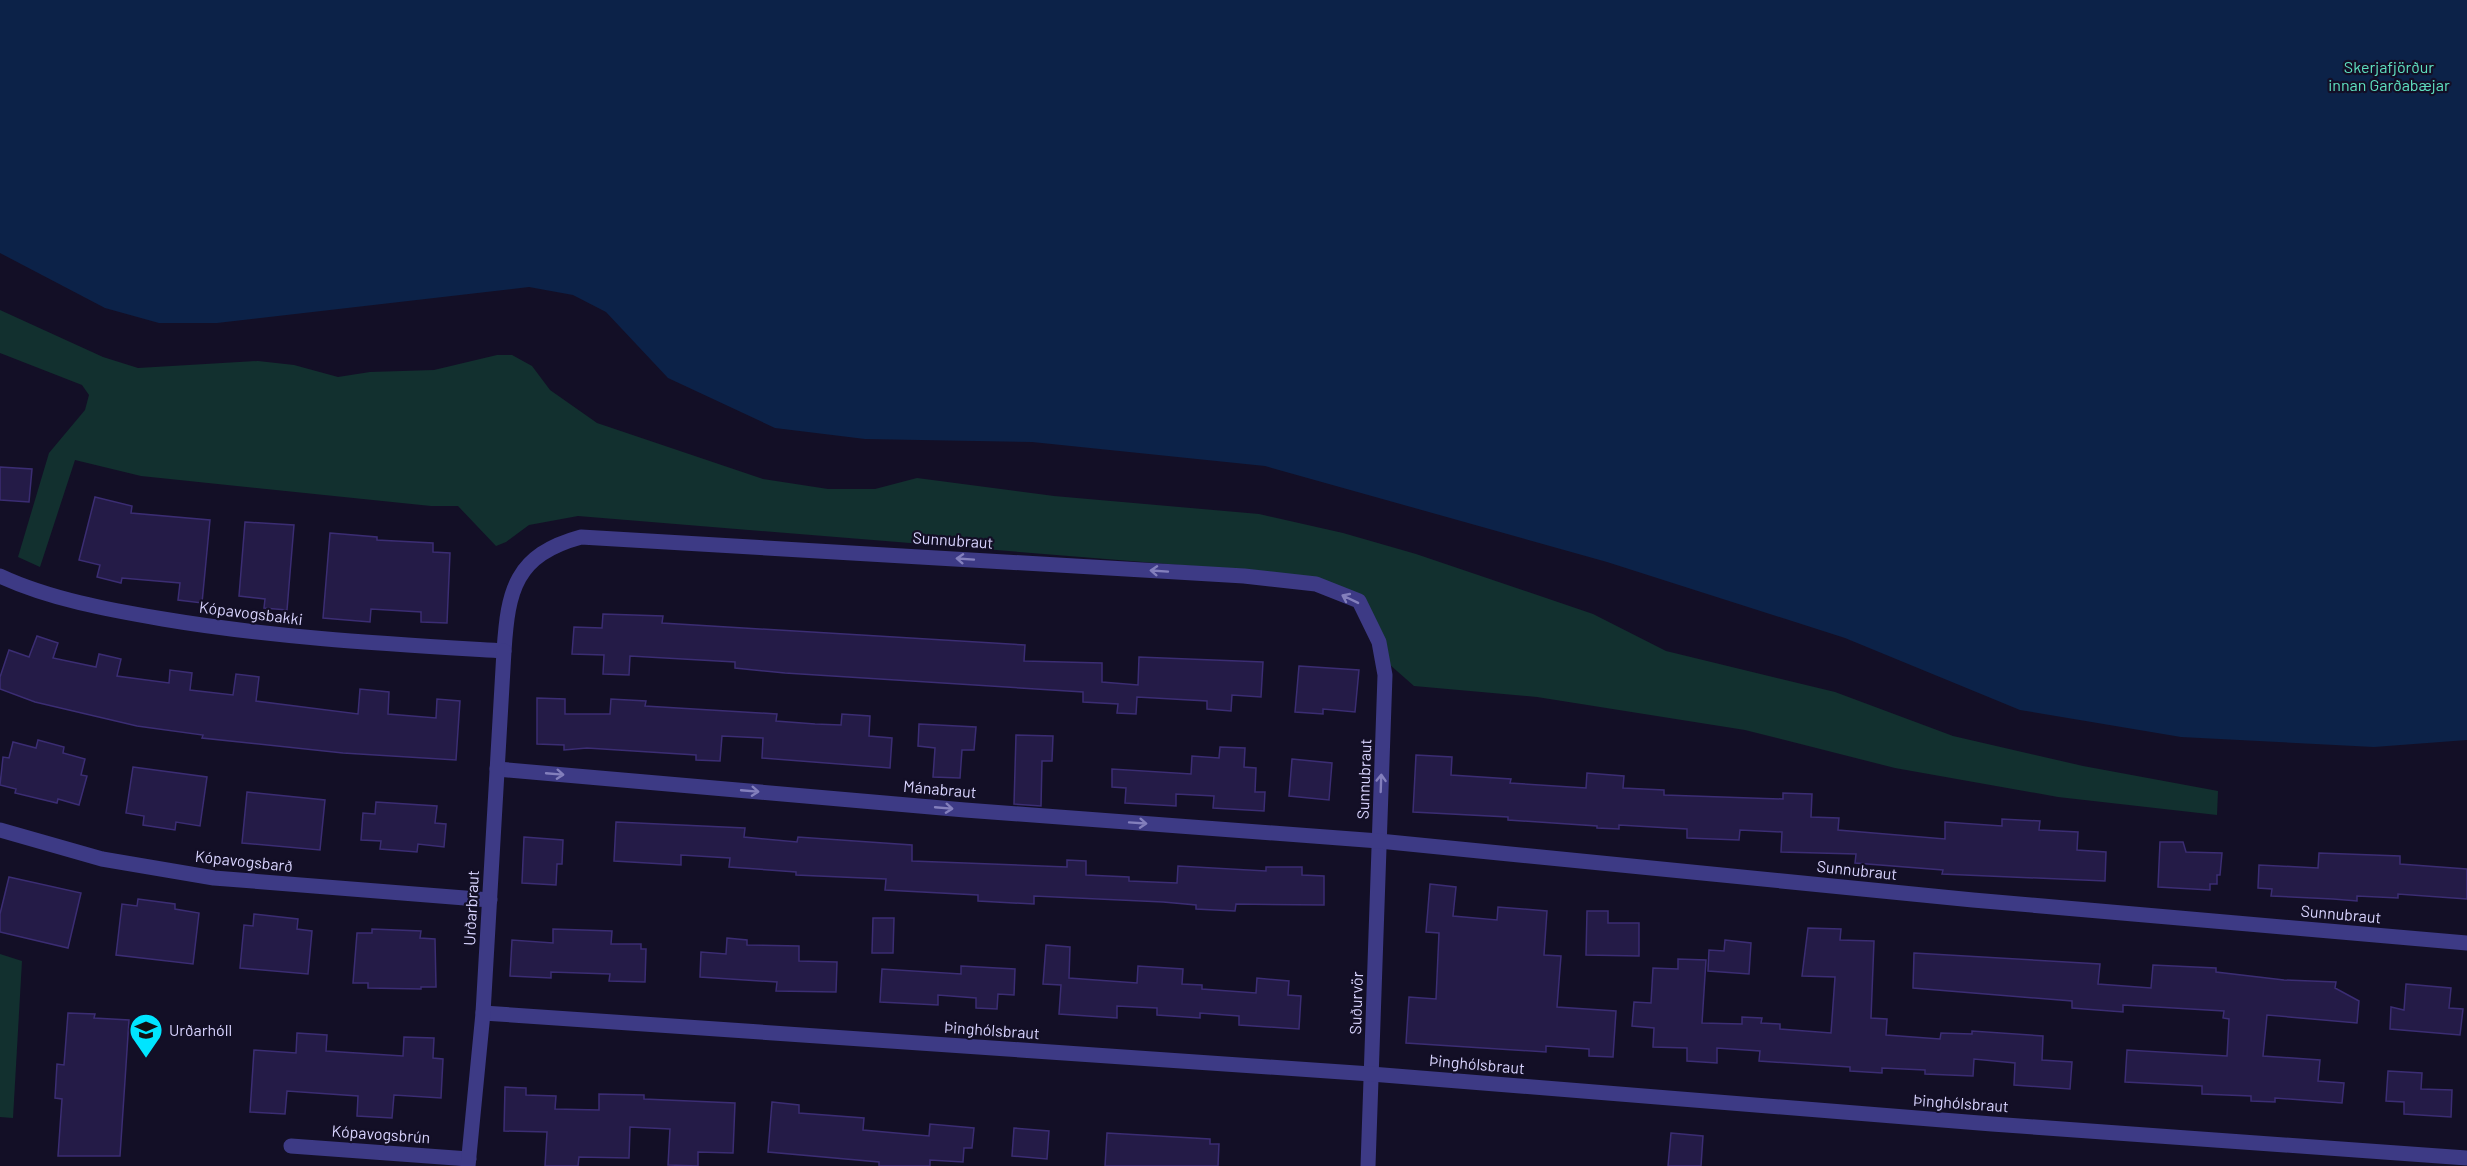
<svg xmlns="http://www.w3.org/2000/svg" width="2467" height="1166" font-family="Barlow,sans-serif">
<style>
.green{fill:#12302f}
.water{fill:#0c2248}
.building{fill:#241b47;stroke:#3b2d73;stroke-width:1.5}
.lines{fill:none;stroke-linecap:round;stroke-linejoin:round}
.minor{stroke:#3d3a85;stroke-width:15}
.tertiary{stroke:#3d3a85;stroke-width:15}
.oneway{stroke:#837fbc}
.labels{text-anchor:middle;stroke-width:4.5;stroke-linejoin:round;paint-order:stroke}
.park-label{font-size:16px;fill:#5fe0c0;stroke:#130f26}
.street-label{font-size:16px;fill:#d9d4ff;stroke:#130f26}
.poi-label{font-size:16px;fill:#d9d4ff;stroke:#130f26;text-anchor:start}
</style>
<rect width="100%" height="100%" fill="#130f26"/>
<g class="green">
<path d="M0 310 103 357 138 368 258 361 294 365 338 377 370 372 434 370 497 355H512L532 366 550 390 597 423 763 479 828 489H875L917 478 1054 496 1259 514 1343 533 1416 554 1593 614 1666 651 1835 692 1953 736 2083 766 2218 791 2217 815 2058 797 1895 768 1745 730 1537 697 1414 686 1389 664 1362 597 1205 567 578 516 529 525 506 542 496 546 458 506H431L141 476 75 460 40 567 18 557 49 453 85 410 89 395 82 385 0 353Z"/>
<path d="M0 954 22 961 13 1118 0 1117Z"/>
</g>
<path class="water" d="M0 0H2467V740L2374 747 2181 737 2020 710 1845 638 1607 562 1265 466 1032 442 865 439 775 428 668 378 606 312 573 295 529 287 217 323H159L105 308 0 253Z"/>
<g class="building">
<path d="M0 467 32 469 29 502 0 500Z"/>
<path d="M95 497 132 506 131 513 210 520 202 603 178 600 180 583 122 578 121 583 97 577 100 565 79 560Z"/>
<path d="M245 522 294 525 287 610 264 608 265 599 239 596Z"/>
<path d="M330 533 377 537V540L433 543V552L450 553 447 623 421 622V612L371 609 370 622 323 618Z"/>
<path d="M603 614 663 616 662 623 1025 645 1024 661 1102 663V682L1138 685 1139 657 1263 662 1261 697 1232 695 1231 711 1207 709V701L1137 697 1136 714 1117 713 1118 704 1083 702V692L785 673 735 668V662L630 656 629 675 603 674 604 655 572 654 574 627 602 628Z"/>
<path d="M37 636 58 643 53 658 96 667 99 654 121 659 117 676 169 683 170 670 192 673 190 690 233 695 236 674 259 677 256 701 358 714 360 689 389 692 388 714 436 718 437 699 460 701 456 760 343 753 202 738 203 735 137 726 35 702 0 689V677L9 650 29 657Z"/>
<path d="M1299 666 1359 670 1355 712 1323 709V714L1295 712Z"/>
<path d="M537 698 565 699V714H610L611 699 646 701 645 706 777 714 776 721 815 724 841 725 842 714 870 716 869 736 892 738 890 768 762 758 763 738 722 736 720 761 696 760V755L587 748 564 750V745L537 744Z"/>
<path d="M919 724 976 727 974 750H962L960 778 933 777 935 748 918 746Z"/>
<path d="M1016 735 1053 736 1052 761H1042L1041 806 1014 804Z"/>
<path d="M38 740 64 747 63 753 85 759 81 775 87 776 79 805 58 799 57 803 15 793 16 789 0 785 3 757 9 758 13 742 36 748Z"/>
<path d="M1220 747 1245 748 1244 767 1256 768 1255 792H1265L1264 811 1213 808 1214 796 1176 794V806L1125 803 1126 788 1112 787V769L1191 774 1192 756 1219 758Z"/>
<path d="M1416 755 1452 757 1451 775 1511 779 1510 783 1586 788 1587 773 1624 776 1623 788 1664 790V795L1783 799V793L1812 794 1811 817 1839 818 1838 830 1945 839V822L2002 826V819L2040 821 2039 830 2078 832 2077 850 2106 852 2105 881 1942 874 1943 870 1855 863 1856 854 1781 852 1782 832 1740 830 1739 840 1687 838V829L1619 825V829L1597 828V826L1508 820V817L1413 812Z"/>
<path d="M1292 759 1332 763 1329 800 1289 796Z"/>
<path d="M133 767 207 777 200 826 176 822 175 830 143 825 144 816 126 813Z"/>
<path d="M247 792 325 800 320 850 242 843Z"/>
<path d="M376 802 437 806 435 823 446 824 444 847 418 844 417 852 380 849 381 841 361 840 363 813 375 814Z"/>
<path d="M616 822 745 828 744 837 797 842 798 837 912 845V861L1067 867V860L1086 861V875L1129 877V881L1177 883 1178 866 1266 871V867H1302V875L1324 876V905L1236 904 1235 911 1196 909V905L1163 902 1034 896V904L978 901V895L885 890 886 879 796 875V872L729 867 730 858 681 855V865L614 861Z"/>
<path d="M524 837 563 840 562 864H557L556 885 522 883Z"/>
<path d="M2160 842H2183L2186 852 2222 853 2220 875H2217V884H2210V890L2158 887Z"/>
<path d="M2319 853 2400 856V864L2467 869V899L2398 894V898L2357 896V901L2333 899 2271 896 2272 889 2258 888 2259 865 2318 868Z"/>
<path d="M9 877 81 893 68 948 0 932V914Z"/>
<path d="M1430 884 1456 887 1453 916 1497 920 1498 907 1547 911 1544 955 1561 956 1557 1007 1616 1011 1613 1057 1589 1056V1049L1546 1046V1052L1406 1043 1409 997 1436 999 1439 933 1426 932Z"/>
<path d="M138 899 175 904V909L199 913 193 964 116 955 122 904 137 906Z"/>
<path d="M1587 911H1608V923H1639V956L1586 955Z"/>
<path d="M254 914 298 919 297 929 312 931 308 974 240 968 244 925 253 926Z"/>
<path d="M873 918H894L893 953H872Z"/>
<path d="M1808 928 1841 929 1840 940 1874 941 1871 1018 1887 1019 1886 1035 1940 1039 1941 1033 1972 1034V1031L2043 1036 2042 1060 2072 1062 2070 1089 2014 1085 2015 1063 1974 1059 1973 1076 1925 1074V1070L1882 1068V1073L1850 1071V1067L1759 1061 1760 1051 1717 1048V1063L1687 1061V1048L1653 1047 1654 1028 1632 1026 1634 1002 1651 1003 1653 968 1678 969V959L1706 960 1702 1023 1742 1024V1017L1762 1018 1761 1023 1780 1024V1029L1831 1033 1835 977 1802 976Z"/>
<path d="M372 929 421 931 420 938 435 939 436 987H421V989L368 988V983H353L357 933H372Z"/>
<path d="M553 929 612 931 611 944H641V949H646L645 982 609 981 610 974 551 972V978L510 976 512 940 553 943Z"/>
<path d="M727 938 747 940V945L799 946V961L837 962 836 992 776 991 777 982 700 977 701 952 726 954Z"/>
<path d="M1725 940 1751 943 1749 974 1708 971 1709 950 1724 951Z"/>
<path d="M1046 945 1070 947 1069 978 1137 983 1138 966 1183 969 1182 984 1202 985V989L1256 993 1257 978 1289 981 1288 995 1301 996 1299 1029 1239 1025V1016L1200 1013V1018L1157 1015V1008L1117 1006V1018L1059 1014 1061 985 1043 984Z"/>
<path d="M1914 953 2100 964 2098 984 2151 988 2153 965 2216 968V972L2284 980 2336 982 2335 988 2359 1001 2357 1023 2267 1015 2263 1056 2320 1060 2318 1081 2344 1083 2342 1103 2275 1098V1102L2251 1101V1096L2202 1094V1086L2125 1082 2127 1050 2227 1056 2229 1019 2223 1018 2224 1011 2123 1005V1012L2072 1008V1001L1913 988Z"/>
<path d="M961 966 1015 969 1014 995 998 994 997 1009 976 1008V998L938 995V1005L880 1002 882 969 961 974Z"/>
<path d="M2406 984 2451 988 2449 1008 2463 1009 2460 1035 2390 1029 2391 1007 2404 1010Z"/>
<path d="M68 1013 95 1014 94 1018 129 1020 120 1156H58L62 1099 55 1098 57 1064 64 1065Z"/>
<path d="M297 1033 327 1035 326 1051 403 1056 404 1037 434 1038 433 1058 443 1059 441 1098 394 1095 392 1118 357 1116 358 1096 287 1091 285 1114 250 1112 254 1050 296 1053Z"/>
<path d="M2388 1071 2422 1073 2421 1089 2452 1090 2451 1117 2404 1114V1102L2386 1101Z"/>
<path d="M505 1087 526 1088V1095L556 1096 555 1109 599 1110V1094L644 1095V1099L735 1103 733 1153 698 1152V1166L668 1165 670 1129 630 1127 629 1158 579 1157 578 1166H545L547 1132 504 1131Z"/>
<path d="M772 1102 799 1105V1113L864 1118 863 1130 929 1136 930 1124 974 1128 972 1148H964L963 1162 930 1160V1166H879V1162L768 1152Z"/>
<path d="M1014 1128 1049 1131 1047 1159 1012 1156Z"/>
<path d="M1107 1133 1210 1139V1144H1219L1218 1166H1105Z"/>
<path d="M1671 1133 1703 1136 1701 1166H1668Z"/>
</g>
<g class="lines">
<g class="minor">
<path d="M0 576C49 599 110 610 163 619 276 638 390 644 504 651 508 590 515 555 581 537L1244 576 1316 584 1359 601 1379 642 1385 675 1368 1166"/>
<path d="M497 769 965 810 1379 841 1973 900 2467 943"/>
<path d="M0 830 102 859 214 878 490 900"/>
<path d="M483 1013 1371 1074 1992 1124 2467 1158"/>
<path d="M291 1146 469 1159"/>
</g>
<path class="tertiary" d="M468 1166 483 1013 504 651"/>
</g>
<defs><path id="oneway-shaft" d="M-6 0H5M1.5-3L5.5 0L1.5 3" fill="none" stroke-width="1.6" stroke-linecap="round" stroke-linejoin="round" transform="scale(1.5)"/></defs>
<g class="oneway">
<use href="#oneway-shaft" transform="translate(965 559) rotate(-176)"/>
<use href="#oneway-shaft" transform="translate(1159 571) rotate(-176)"/>
<use href="#oneway-shaft" transform="translate(1350 599) rotate(-154)"/>
<use href="#oneway-shaft" transform="translate(555 774) rotate(5)"/>
<use href="#oneway-shaft" transform="translate(1381 783) rotate(-88)"/>
<use href="#oneway-shaft" transform="translate(750 791) rotate(5)"/>
<use href="#oneway-shaft" transform="translate(944 808) rotate(5)"/>
<use href="#oneway-shaft" transform="translate(1138 823) rotate(4)"/>
</g>
<defs>
<g id="school-pin" transform="scale(1.725)"><path d="M0 17L-7.5 6A9.5 9.5 0 1 1 7.5 6Z" fill="#00e5ff" stroke="#130f26"/><path d="M0-5L7-2L0 1L-7-2ZM-4 1L0 2.5L4 1V4Q0 6-4 4Z" fill="#111"/></g>
</defs>
<g fill-rule="evenodd">
<use href="#school-pin" x="146" y="1030"/>
</g>
<g class="labels">
<g class="park-label">
<text x="2389" y="73">Skerjafjörður<tspan x="2389" dy="18">innan Garðabæjar</tspan></text>
</g>
<g class="street-label">
<text transform="translate(953 540) rotate(4)" y="6">Sunnubraut</text>
<text transform="translate(251 613) rotate(7)" y="6">Kópavogsbakki</text>
<text transform="translate(1364 779) rotate(-88)" y="6">Sunnubraut</text>
<text transform="translate(940 789) rotate(5)" y="6">Mánabraut</text>
<text transform="translate(244 861) rotate(6)" y="6">Kópavogsbarð</text>
<text transform="translate(1857 870) rotate(6)" y="6">Sunnubraut</text>
<text transform="translate(471 908) rotate(-87)" y="6">Urðarbraut</text>
<text transform="translate(2341 914) rotate(5)" y="6">Sunnubraut</text>
<text transform="translate(1356 1003) rotate(-88)" y="6">Suðurvör</text>
<text transform="translate(992 1030) rotate(4)" y="6">Þinghólsbraut</text>
<text transform="translate(1477 1064) rotate(5)" y="6">Þinghólsbraut</text>
<text transform="translate(1961 1103) rotate(4)" y="6">Þinghólsbraut</text>
<text transform="translate(381 1134) rotate(4)" y="6">Kópavogsbrún</text>
</g>
<g class="poi-label">
<text x="169" y="1036">Urðarhóll</text>
</g>
</g>
</svg>
